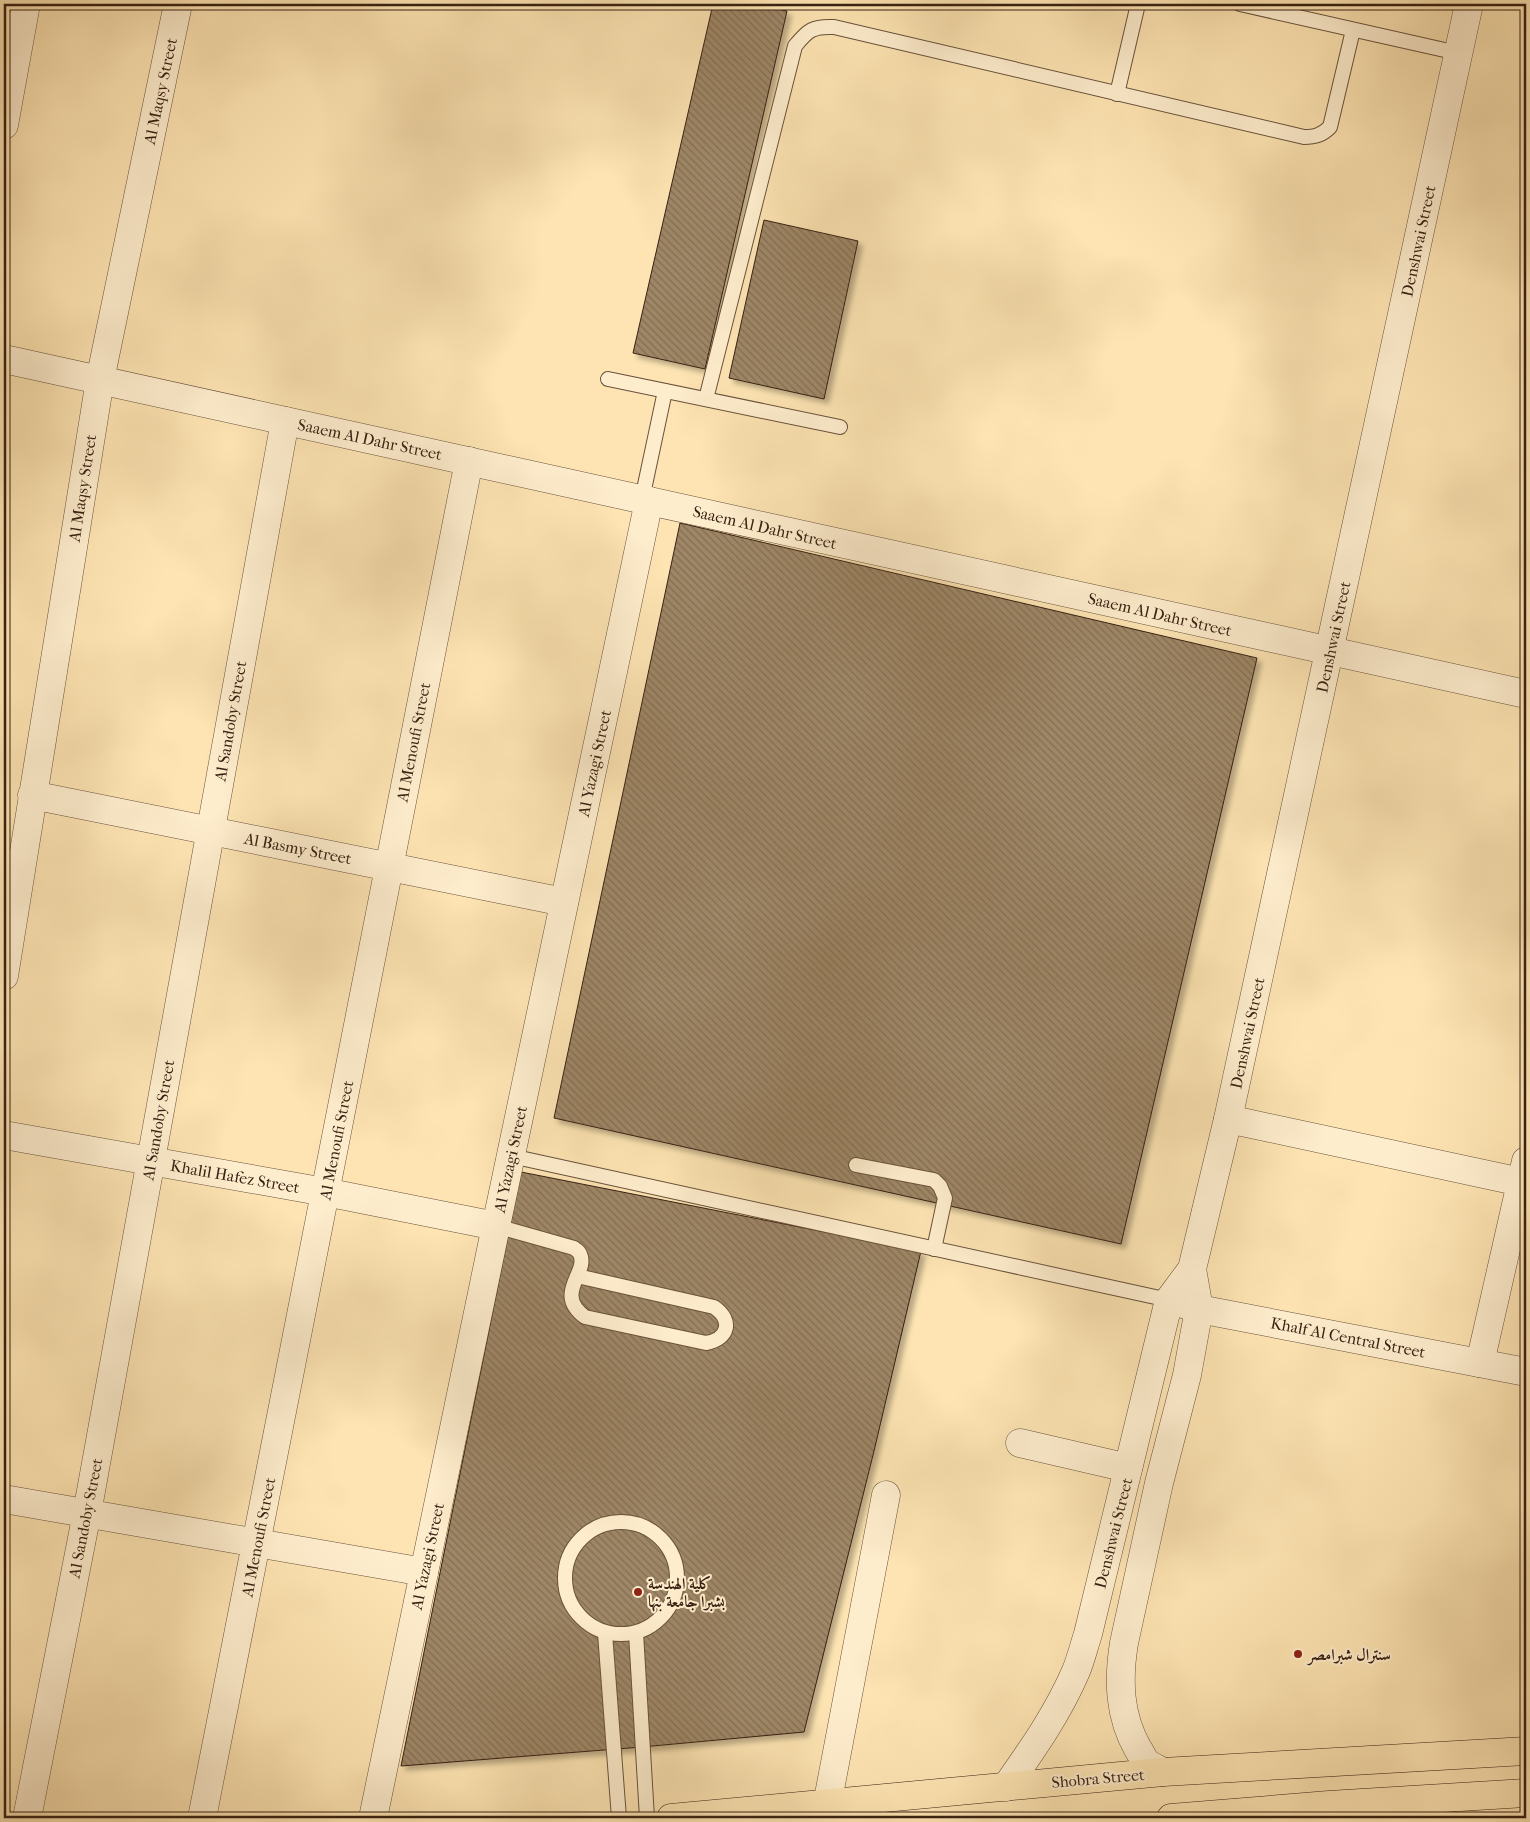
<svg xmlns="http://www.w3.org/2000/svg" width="1530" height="1822" font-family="'IM FELL French Canon',Amiri,serif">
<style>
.building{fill:url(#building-back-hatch);stroke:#382113;filter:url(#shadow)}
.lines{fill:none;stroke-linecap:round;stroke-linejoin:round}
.service-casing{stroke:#69523b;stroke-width:16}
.minor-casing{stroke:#69523b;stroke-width:29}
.tertiary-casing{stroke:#69523b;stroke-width:29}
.primary-casing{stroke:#382113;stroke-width:29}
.service{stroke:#feedcd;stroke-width:14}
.minor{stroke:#feedcd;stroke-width:28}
.tertiary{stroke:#feedcd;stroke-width:28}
.primary{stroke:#fde4b2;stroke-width:28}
.poi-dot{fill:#8f2418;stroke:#feedcd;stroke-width:2}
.labels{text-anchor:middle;stroke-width:4;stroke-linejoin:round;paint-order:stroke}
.street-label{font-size:16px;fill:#382113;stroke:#feedcd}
.poi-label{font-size:16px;font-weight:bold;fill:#382113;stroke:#feedcd;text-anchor:start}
</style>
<defs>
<pattern id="building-back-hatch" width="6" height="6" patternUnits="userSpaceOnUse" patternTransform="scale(1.25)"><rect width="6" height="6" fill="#9e8666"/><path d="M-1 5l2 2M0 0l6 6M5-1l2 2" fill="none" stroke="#826d53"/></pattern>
<filter id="shadow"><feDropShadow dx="4.5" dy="4.5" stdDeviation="2.5" flood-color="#0004"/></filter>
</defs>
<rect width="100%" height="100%" fill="#fde4b2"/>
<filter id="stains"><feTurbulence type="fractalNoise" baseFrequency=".004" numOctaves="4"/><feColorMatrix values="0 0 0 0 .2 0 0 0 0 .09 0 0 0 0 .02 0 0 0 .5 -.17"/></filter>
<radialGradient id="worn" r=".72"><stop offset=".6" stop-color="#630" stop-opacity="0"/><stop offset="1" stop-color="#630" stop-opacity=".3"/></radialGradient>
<g class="building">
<path d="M713 4H755L787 11 705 369 633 353Z"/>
<path d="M764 220 858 241 824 399 729 378Z"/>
<path d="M680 523 1257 658 1121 1244 554 1118Z"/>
<path d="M521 1172 921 1251 874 1451 804 1732 642 1747 401 1766Z"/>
</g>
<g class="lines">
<g class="service-casing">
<g id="service">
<path d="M1240 4 1458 53"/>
<path d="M1117 94 1138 4"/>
<path d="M608 379 840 427"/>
<path d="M706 399 795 46C808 30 813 26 834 27L1304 137C1315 137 1322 135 1330 127L1353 30"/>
<path d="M642 499 665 391"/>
<path d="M511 1156 1169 1300"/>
<path d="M856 1165 934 1180 940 1186 945 1198 934 1249"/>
<path d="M496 1226 574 1248C576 1250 579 1251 580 1254 589 1273 553 1293 585 1317L706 1343C729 1339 733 1320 714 1307L577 1276"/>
<circle cx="621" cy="1578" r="56"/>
<path d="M605 1633 619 1818"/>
<path d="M636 1633 647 1818"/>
</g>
</g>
<g class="minor-casing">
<g id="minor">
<path d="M4 125 26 4"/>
<path d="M4 359 1526 694"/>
<path d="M32 795 564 902"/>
<path d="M4 976 100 380 178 4"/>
<path d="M1228 1119 1521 1182"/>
<path d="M4 1135 325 1192 496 1226"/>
<path d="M1177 1302 1199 1309 1526 1372"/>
<path d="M1480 1363 1526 1161"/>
<path d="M1020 1443 1128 1468"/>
<path d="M4 1499 424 1572"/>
<path d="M827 1805 886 1495"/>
<path d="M27 1818 87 1513 285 421"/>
<path d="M202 1818 469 461"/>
<path d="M373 1818 496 1226 649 501"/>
</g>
</g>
<g class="tertiary-casing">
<g id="tertiary">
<path d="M1163 1772C1158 1769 1150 1766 1146 1762 1143 1759 1141 1753 1138 1749 1119 1716 1118 1680 1124 1643L1159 1483 1187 1375 1199 1309 1192 1269"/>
<path d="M1006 1787C1032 1750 1058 1713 1076 1671 1081 1659 1084 1646 1088 1634L1169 1300 1192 1269 1228 1119 1469 4"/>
</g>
</g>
<g class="primary-casing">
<g id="primary">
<path d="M671 1818 1163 1772 1526 1751"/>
<path d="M1171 1818 1329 1805 1526 1793"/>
</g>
</g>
<use href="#service" class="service"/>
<use href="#minor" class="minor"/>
<use href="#tertiary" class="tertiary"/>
<use href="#primary" class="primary"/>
</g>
<g class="poi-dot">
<circle cx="638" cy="1592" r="5"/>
<circle cx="1298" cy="1654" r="5"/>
</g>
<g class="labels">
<g class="street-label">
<text transform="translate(160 91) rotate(-78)" y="6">Al Maqsy Street</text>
<text transform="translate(1418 241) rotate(-78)" y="6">Denshwai Street</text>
<text transform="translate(370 439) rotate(12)" y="6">Saaem Al Dahr Street</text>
<text transform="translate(82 488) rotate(-81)" y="6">Al Maqsy Street</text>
<text transform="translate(765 527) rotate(13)" y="6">Saaem Al Dahr Street</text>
<text transform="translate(1160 614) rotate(13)" y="6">Saaem Al Dahr Street</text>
<text transform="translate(1333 637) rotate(-78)" y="6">Denshwai Street</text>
<text transform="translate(230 721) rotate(-80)" y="6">Al Sandoby Street</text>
<text transform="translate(413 742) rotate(-79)" y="6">Al Menoufi Street</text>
<text transform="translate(594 763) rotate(-78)" y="6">Al Yazagi Street</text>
<text transform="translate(298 848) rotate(11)" y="6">Al Basmy Street</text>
<text transform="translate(1247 1033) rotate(-78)" y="6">Denshwai Street</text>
<text transform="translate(158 1120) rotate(-80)" y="6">Al Sandoby Street</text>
<text transform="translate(336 1140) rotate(-79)" y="6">Al Menoufi Street</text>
<text transform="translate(510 1159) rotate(-78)" y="6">Al Yazagi Street</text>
<text transform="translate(235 1176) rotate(10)" y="6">Khalil Hafez Street</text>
<text transform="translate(1348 1337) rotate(11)" y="6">Khalf Al Central Street</text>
<text transform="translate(85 1518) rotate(-79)" y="6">Al Sandoby Street</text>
<text transform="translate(1113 1533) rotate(-76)" y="6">Denshwai Street</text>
<text transform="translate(258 1537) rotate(-79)" y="6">Al Menoufi Street</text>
<text transform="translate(427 1556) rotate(-78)" y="6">Al Yazagi Street</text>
<text transform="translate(1098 1778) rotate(-5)" y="6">Shobra Street</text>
</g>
<g class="poi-label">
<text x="648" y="1589">كلية الهندسة<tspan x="648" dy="18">بشبرا جامعة بنها</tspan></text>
<text x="1308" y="1660">سنترال شبرامصر</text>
</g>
</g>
<rect width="1530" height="1822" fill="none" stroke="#fde4b2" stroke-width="20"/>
<rect x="5" y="5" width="1520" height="1812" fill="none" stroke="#382113" stroke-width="2.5"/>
<rect x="10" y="10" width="1510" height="1802" fill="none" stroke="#382113"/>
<rect width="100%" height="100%" filter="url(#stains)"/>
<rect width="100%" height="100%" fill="url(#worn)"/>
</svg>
